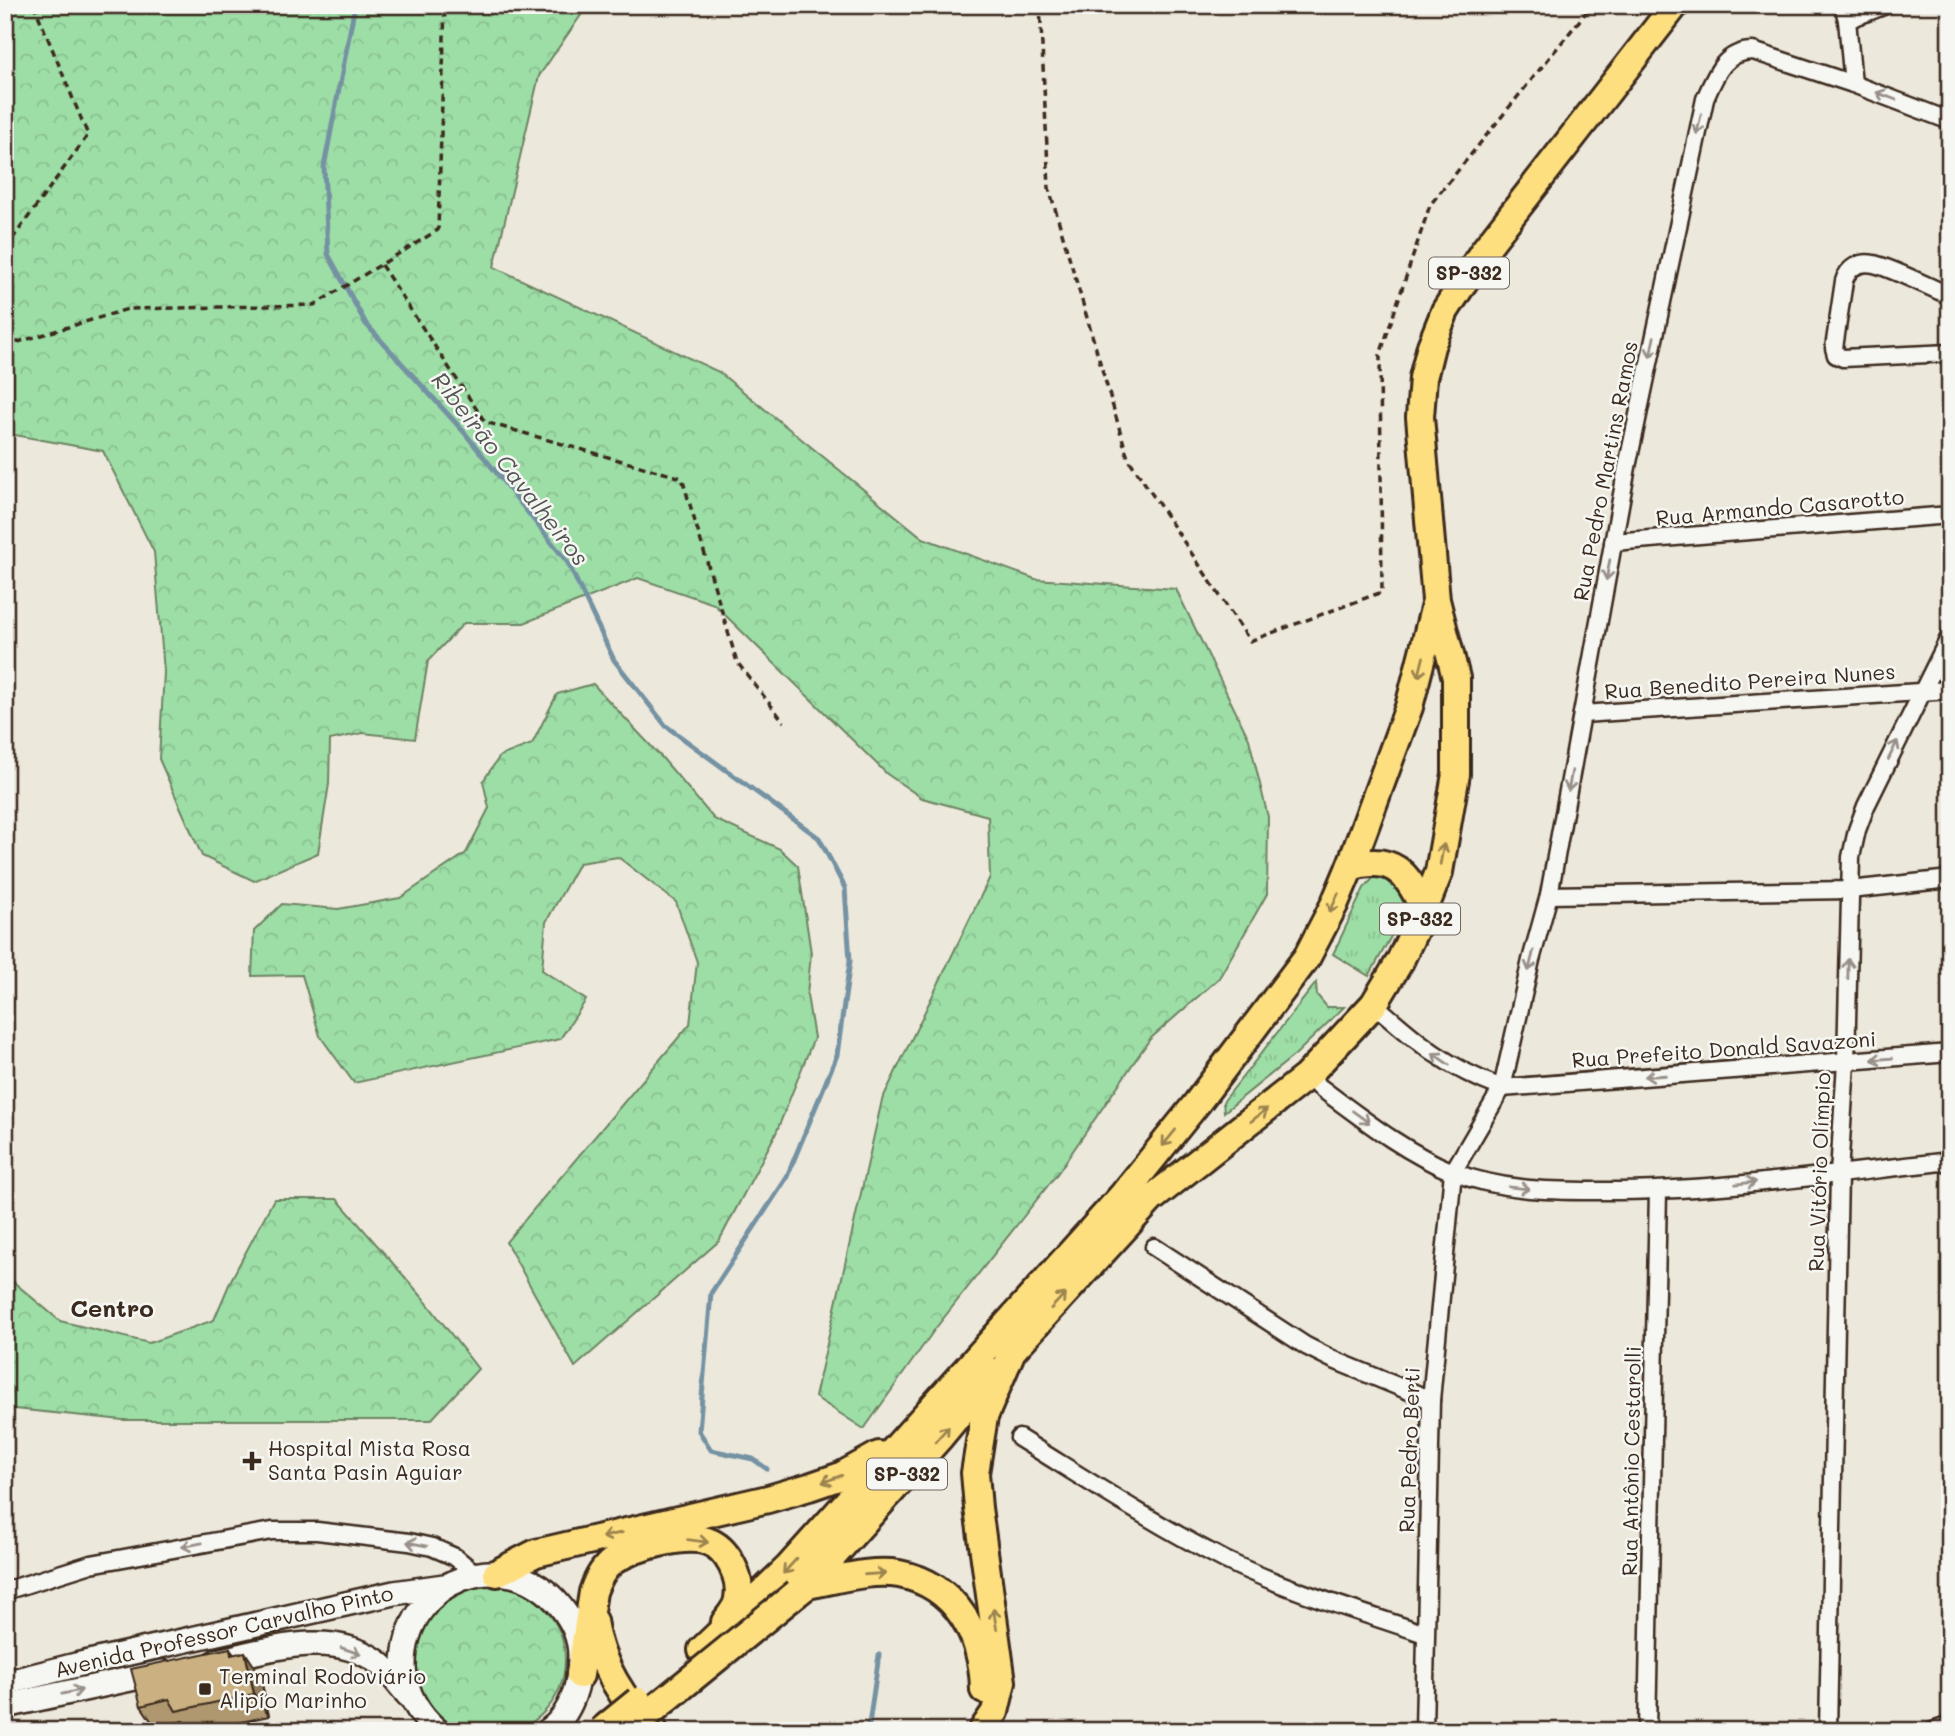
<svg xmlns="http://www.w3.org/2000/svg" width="1955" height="1736" font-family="Mali,sans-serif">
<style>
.grass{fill:url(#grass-tufts);stroke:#6c8462;stroke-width:2}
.forest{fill:url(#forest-crowns);stroke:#6c8462;stroke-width:2}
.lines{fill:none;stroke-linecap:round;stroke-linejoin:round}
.stream{stroke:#7492a3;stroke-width:5}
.street-casing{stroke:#3b2a1e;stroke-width:21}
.secondary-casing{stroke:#3b2a1e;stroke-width:28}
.primary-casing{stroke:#3b2a1e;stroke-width:32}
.path{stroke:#3b2a1e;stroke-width:3.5;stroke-dasharray:7 5;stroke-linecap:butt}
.street{stroke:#f6f6f2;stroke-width:16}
.secondary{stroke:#f6f6f2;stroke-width:23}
.primary{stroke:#fedf80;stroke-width:26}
.primary-bridge-casing{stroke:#3b2a1e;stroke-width:32;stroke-linecap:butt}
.primary-bridge{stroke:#fedf80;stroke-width:26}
.wall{fill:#af9870;stroke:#3b2a1e;stroke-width:2}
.shaded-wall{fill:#8e7c5b;stroke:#3b2a1e;stroke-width:2}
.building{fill:#cbb182;stroke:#3b2a1e;stroke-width:2}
.oneway{stroke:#989088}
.oneway2{stroke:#9c844f}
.poi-dot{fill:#3b2a1e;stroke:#f6f6f2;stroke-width:2.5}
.labels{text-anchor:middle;stroke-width:5;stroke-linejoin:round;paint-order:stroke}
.shield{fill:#f6f6f2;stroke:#73675e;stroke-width:2}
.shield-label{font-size:19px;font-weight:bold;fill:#3b2a1e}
.street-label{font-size:21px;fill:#3b2a1e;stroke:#f6f6f2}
.poi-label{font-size:21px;fill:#3b2a1e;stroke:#f6f6f2;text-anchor:start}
.water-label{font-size:23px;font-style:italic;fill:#535555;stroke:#f6f6f2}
.quarter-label{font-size:24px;font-weight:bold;fill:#3b2a1e;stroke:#f6f6f2}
</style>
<defs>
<pattern id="grass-tufts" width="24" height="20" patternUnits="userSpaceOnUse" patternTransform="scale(1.75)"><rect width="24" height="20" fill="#9ddea7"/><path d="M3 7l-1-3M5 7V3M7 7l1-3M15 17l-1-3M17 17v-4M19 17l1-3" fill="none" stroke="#88bf8f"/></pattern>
<pattern id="forest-crowns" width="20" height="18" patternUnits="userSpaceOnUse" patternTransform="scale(1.75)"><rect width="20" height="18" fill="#9ddea7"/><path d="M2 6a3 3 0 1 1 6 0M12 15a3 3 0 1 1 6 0" fill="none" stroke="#88bf8f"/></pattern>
</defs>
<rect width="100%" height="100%" fill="#ede8dc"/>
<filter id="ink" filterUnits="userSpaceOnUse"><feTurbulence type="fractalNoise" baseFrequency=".0143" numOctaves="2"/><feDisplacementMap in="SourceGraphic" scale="14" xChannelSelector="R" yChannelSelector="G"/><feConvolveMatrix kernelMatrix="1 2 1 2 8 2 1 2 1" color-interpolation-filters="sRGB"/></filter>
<g filter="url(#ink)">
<g class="grass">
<path d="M1378 873 1408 890 1400 920 1369 976 1333 954 1364 888Z"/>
<path d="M1316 983 1317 995 1327 1007H1344L1296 1054 1224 1112 1223 1102Z"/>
</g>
<g class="forest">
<path d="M5 5H588L539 76 494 267 719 372 923 538 1035 579 1176 589 1249 739 1268 817 1267 894 1219 978 1150 1039 1057 1174 935 1329 864 1429 815 1397 882 1100 990 877 988 816 922 798 887 774 714 604 638 578 524 623H464L428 661 415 739 363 733 330 740 329 784 318 853 254 881 202 856 159 759 164 672 154 552 103 451 15 435 5 438Z"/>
<path d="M593 684 664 760 714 819 780 849 798 866 811 953 807 995 814 1038 776 1133 719 1241 575 1367 506 1242 690 1024 697 962 676 902 618 857 579 863 546 922 542 970 586 1000 560 1039 354 1083 320 1036 302 975 252 976 254 931 282 904 338 909 400 898 466 853 489 808 483 781 500 756 532 744 557 694Z"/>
<path d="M274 1199H337L423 1298 478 1369 431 1420H123L5 1408V1275L60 1321 149 1343 214 1320 231 1280Z"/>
<circle cx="490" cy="1660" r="75"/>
</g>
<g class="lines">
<g class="stream">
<path d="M355 5 324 167 328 254 366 324 464 432 568 563 614 660 666 726 819 838 845 888 850 961 837 1055 786 1179 711 1293 699 1431 711 1450 753 1459 767 1469"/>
<path d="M868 1731 879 1655"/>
</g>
<g class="street-casing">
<g id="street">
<path d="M1843 5 1847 20 1853 84"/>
<path d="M1847 20 1886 5"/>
<path d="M1950 296C1929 287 1894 269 1874 264 1859 261 1848 268 1844 281L1834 348 1836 355 1843 358 1950 353"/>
<path d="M1613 542 1950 515"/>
<path d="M1582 714 1950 690"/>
<path d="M1549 895 1850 890 1950 879"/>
<path d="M1374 1004C1417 1042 1447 1068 1502 1088L1950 1053"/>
<path d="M1306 1077C1353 1111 1399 1150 1453 1172 1499 1190 1546 1191 1595 1191 1713 1192 1832 1174 1950 1161"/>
<path d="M1154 1247 1306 1346 1334 1360 1431 1400"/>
<path d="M1019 1438C1087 1480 1154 1524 1225 1560 1289 1591 1358 1611 1425 1634"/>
<path d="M5 1591 91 1564 272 1531H317L409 1542 432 1547 455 1557 477 1575"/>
<path d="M1424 1731 1431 1400 1453 1172 1502 1088 1531 960 1549 895 1627 467 1705 99C1715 76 1724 51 1753 51L1853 84 1950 121"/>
<path d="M1647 1731 1658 1191"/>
<path d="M1828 1731 1839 1174 1846 1062 1851 857 1857 830 1866 806 1950 636"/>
<path d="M1933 1731 1950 1725"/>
</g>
</g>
<g class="secondary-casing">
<g id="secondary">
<path d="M217 1661C268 1650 333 1628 379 1663 390 1672 399 1685 408 1695"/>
<path d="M5 1683 76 1665 394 1593 444 1586"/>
<path d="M5 1706 163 1672"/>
<path d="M438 1731C419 1716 405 1692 404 1667 403 1580 506 1539 561 1607 572 1621 580 1638 580 1656 580 1683 572 1714 548 1731"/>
</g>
</g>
<g class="primary-casing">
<g id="primary">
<path d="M1350 867C1393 854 1408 873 1424 910"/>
<path d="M497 1573 536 1553 768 1499 809 1487 841 1476 879 1455"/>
<path d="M807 1585C836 1580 870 1569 899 1574 957 1585 983 1636 984 1690"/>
<path d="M797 1593 807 1585 940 1437 994 1372"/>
<path d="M593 1621C599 1663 624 1703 654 1731"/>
<path d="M702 1650 789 1567 1122 1196 1197 1103 1307 957 1334 905 1350 867 1409 707 1435 605"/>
<path d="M580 1675 593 1592C597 1580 602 1569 613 1561 633 1547 684 1534 707 1541 728 1548 742 1578 738 1599 737 1608 730 1615 725 1622"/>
<path d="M982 1731 995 1712 1002 1682 978 1508 975 1473 984 1417 1012 1351 1151 1199 1306 1077 1374 1004 1400 961 1424 910 1439 872 1456 774V678L1436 600 1420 417 1423 378 1431 346 1445 311 1483 252 1675 5"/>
</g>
</g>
<g class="path">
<path d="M1040 5 1049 188 1128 458 1250 641 1382 592 1380 355 1430 205 1592 5"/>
<path d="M5 249 88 135 34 5"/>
<path d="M381 265 485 422 682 478 737 662 784 722"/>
<path d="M5 346 128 309 314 305 438 230 445 5"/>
<path d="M95 1723 99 1731"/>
</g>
<use href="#street" class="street"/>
<use href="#secondary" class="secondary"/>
<use href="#primary" class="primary"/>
<g class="primary-bridge-casing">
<g id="primary-bridge">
<path d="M601 1731 638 1701"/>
<path d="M627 1731 797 1593"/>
</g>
</g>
<use href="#primary-bridge" class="primary-bridge"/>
</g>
<path class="wall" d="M230 1648 234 1655 260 1675 269 1716 201 1731H190L183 1721 156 1728 141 1706Z"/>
<path class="shaded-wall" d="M245 1652 260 1675 269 1716 254 1694Z"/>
<path class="building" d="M230 1648 231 1655 245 1652 254 1694 176 1711 169 1699 141 1706 131 1669Z"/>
<defs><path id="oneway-shaft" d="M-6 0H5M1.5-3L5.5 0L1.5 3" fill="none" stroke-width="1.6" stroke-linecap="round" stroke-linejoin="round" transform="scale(1.75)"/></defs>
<g class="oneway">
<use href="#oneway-shaft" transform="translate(1886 96) rotate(-159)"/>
<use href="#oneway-shaft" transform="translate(1699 124) rotate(103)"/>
<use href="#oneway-shaft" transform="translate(1652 347) rotate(102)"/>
<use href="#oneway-shaft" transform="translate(1608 570) rotate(100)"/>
<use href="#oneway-shaft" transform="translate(1893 750) rotate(-64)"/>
<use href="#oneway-shaft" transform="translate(1570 781) rotate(100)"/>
<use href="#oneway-shaft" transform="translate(1531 961) rotate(104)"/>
<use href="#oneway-shaft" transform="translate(1848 969) rotate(-89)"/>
<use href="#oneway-shaft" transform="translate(1441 1059) rotate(-145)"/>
<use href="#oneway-shaft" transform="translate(1882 1059) rotate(175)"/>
<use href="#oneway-shaft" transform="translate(1655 1076) rotate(176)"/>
<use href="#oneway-shaft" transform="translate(1361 1117) rotate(36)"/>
<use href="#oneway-shaft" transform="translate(1746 1183) rotate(-6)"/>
<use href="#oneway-shaft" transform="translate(1519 1188) rotate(6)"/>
<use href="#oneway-shaft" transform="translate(417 1544) rotate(-169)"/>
<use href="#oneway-shaft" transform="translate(192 1545) rotate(169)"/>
<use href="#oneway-shaft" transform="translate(351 1651) rotate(19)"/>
<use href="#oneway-shaft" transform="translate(72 1692) rotate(-12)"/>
</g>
<g class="oneway2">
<use href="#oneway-shaft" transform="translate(1421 667) rotate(104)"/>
<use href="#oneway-shaft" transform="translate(1442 854) rotate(-80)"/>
<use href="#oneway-shaft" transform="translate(1334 903) rotate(114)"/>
<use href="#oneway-shaft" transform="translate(1259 1115) rotate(-39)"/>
<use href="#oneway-shaft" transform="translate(1169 1138) rotate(129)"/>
<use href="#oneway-shaft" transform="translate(1058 1301) rotate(-47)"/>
<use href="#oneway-shaft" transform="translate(942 1434) rotate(-49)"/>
<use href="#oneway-shaft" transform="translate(832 1479) rotate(160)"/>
<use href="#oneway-shaft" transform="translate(612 1535) rotate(167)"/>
<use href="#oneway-shaft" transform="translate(698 1541) rotate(7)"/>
<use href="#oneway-shaft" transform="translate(790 1566) rotate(132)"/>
<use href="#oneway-shaft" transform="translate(875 1574) rotate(-4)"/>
<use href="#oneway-shaft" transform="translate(995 1619) rotate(-99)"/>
</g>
</g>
<g class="poi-dot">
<path d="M248.5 1450.5h7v7h7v7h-7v7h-7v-7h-7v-7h7z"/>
<rect x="198" y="1682" width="14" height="14" rx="3.5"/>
</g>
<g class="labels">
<g class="shield">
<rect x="1429" y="257.5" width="80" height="31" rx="5"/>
<rect x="1380" y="903.5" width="80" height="31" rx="5"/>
<rect x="867" y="1458.5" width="80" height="31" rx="5"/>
</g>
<g class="shield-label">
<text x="1469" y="280">SP-332</text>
<text x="1420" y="926">SP-332</text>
<text x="907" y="1481">SP-332</text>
</g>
<g class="street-label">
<text transform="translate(1606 471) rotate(-79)" y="7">Rua Pedro Martins Ramos</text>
<text transform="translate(1780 508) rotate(-5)" y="7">Rua Armando Casarotto</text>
<text transform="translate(1750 682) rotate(-4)" y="7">Rua Benedito Pereira Nunes</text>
<text transform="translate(1724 1050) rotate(-4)" y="7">Rua Prefeito Donald Savazoni</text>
<text transform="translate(1820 1172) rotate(-88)" y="7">Rua Vitório Olímpio</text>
<text transform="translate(1410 1450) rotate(-88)" y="7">Rua Pedro Berti</text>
<text transform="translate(1632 1461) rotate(-89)" y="7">Rua Antônio Cestarolli</text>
<text transform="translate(224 1632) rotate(-13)" y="7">Avenida Professor Carvalho Pinto</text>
</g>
<g class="poi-label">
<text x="268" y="1456">Hospital Mista Rosa<tspan x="268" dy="24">Santa Pasin Aguiar</tspan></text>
<text x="219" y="1684">Terminal Rodoviário<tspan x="219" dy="24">Alipío Marinho</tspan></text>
</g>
<g class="water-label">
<text transform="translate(510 469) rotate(52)" y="8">Ribeirão Cavalheiros</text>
</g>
<g class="quarter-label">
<text x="112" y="1317">Centro</text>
</g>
</g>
<rect width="1955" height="1736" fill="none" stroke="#f6f6f2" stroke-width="28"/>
<rect x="14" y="14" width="1927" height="1708" fill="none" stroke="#3b2a1e" stroke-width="2.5" filter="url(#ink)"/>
</svg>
